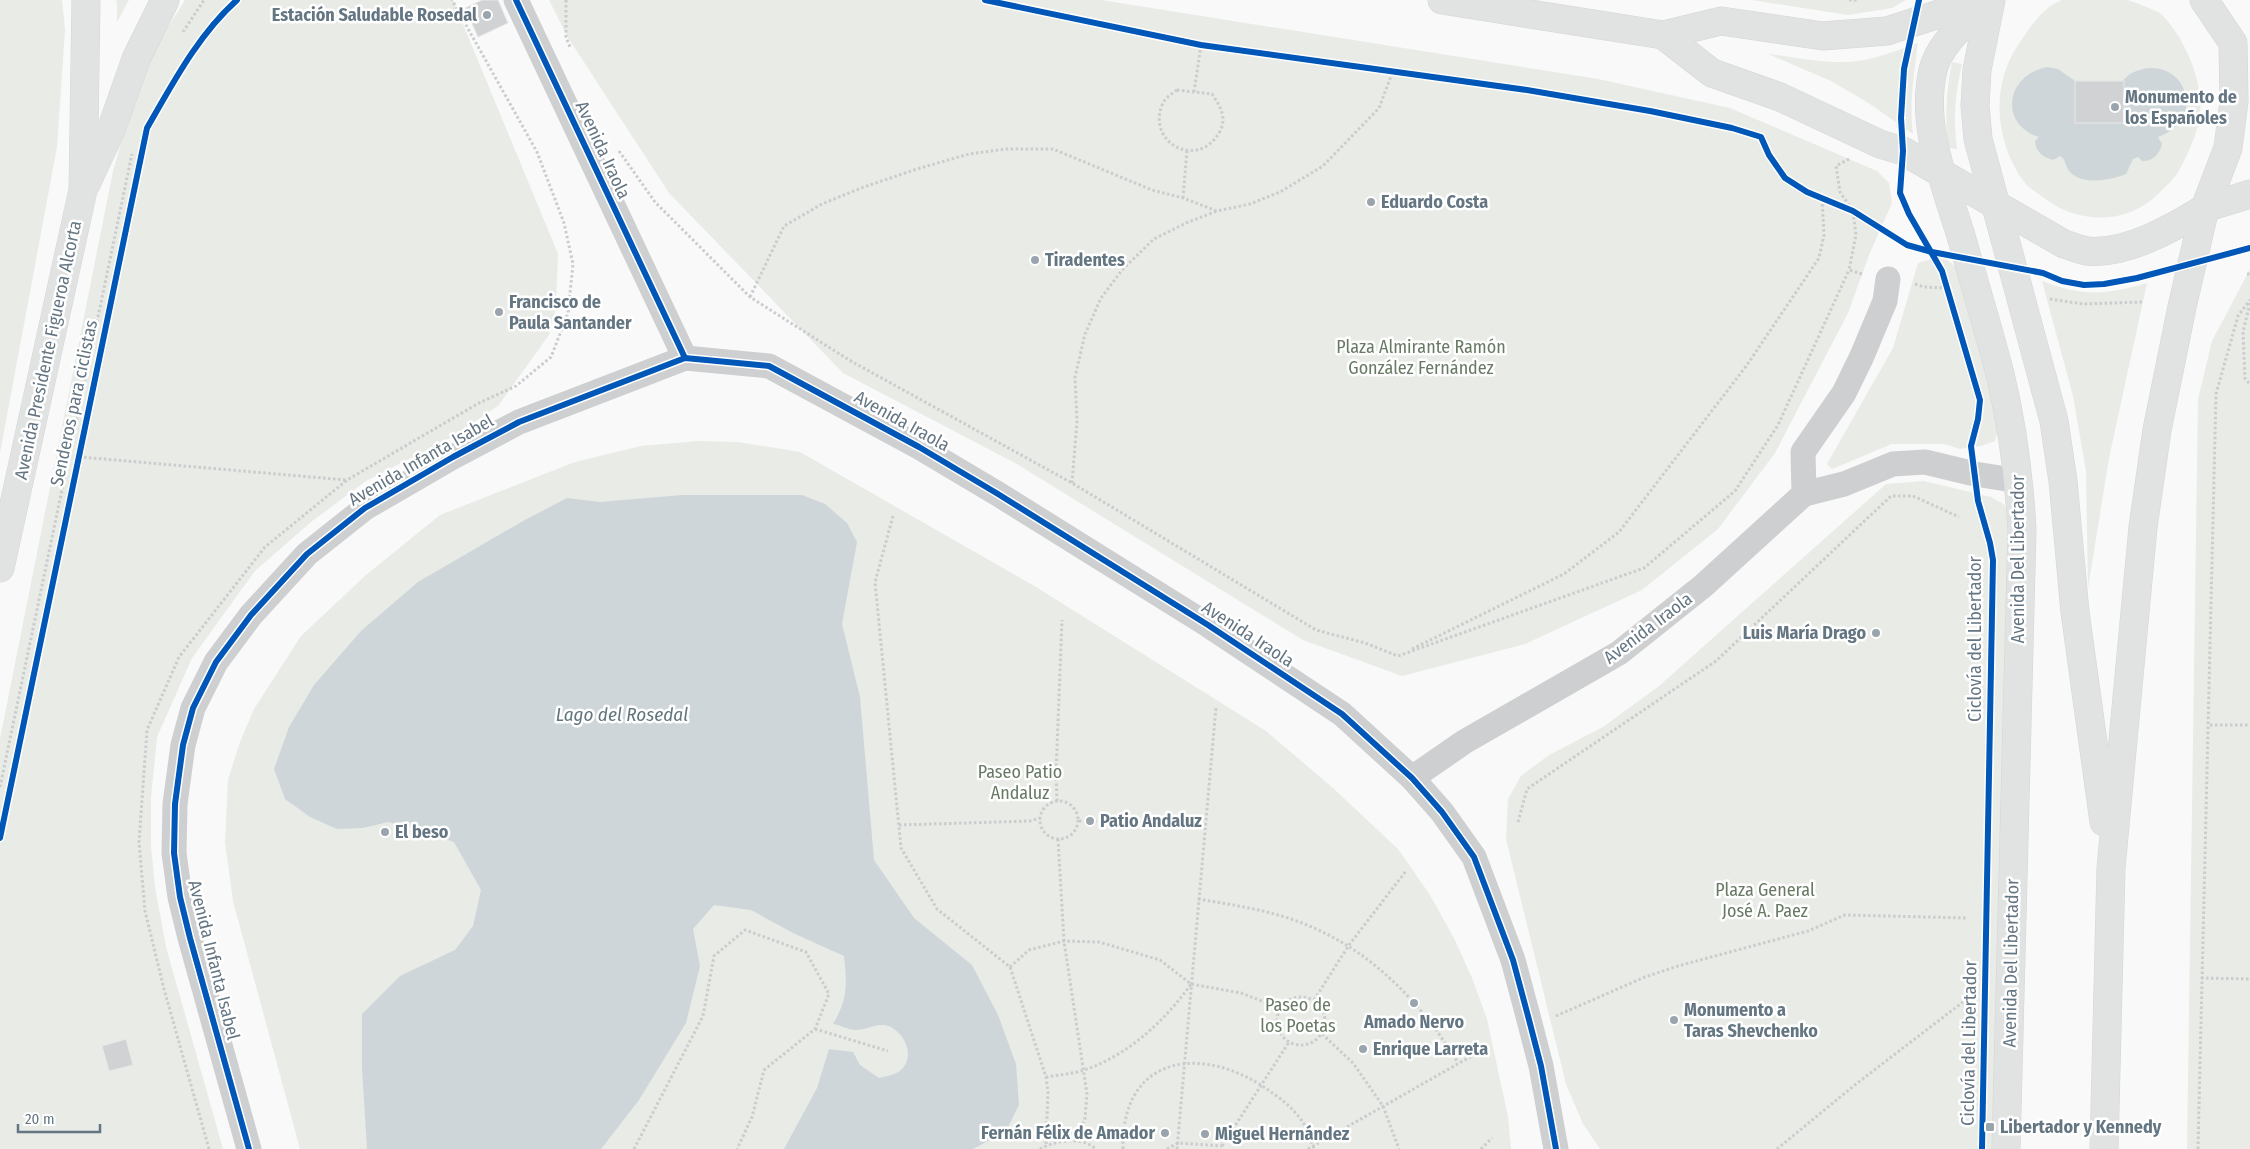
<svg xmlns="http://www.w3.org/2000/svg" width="2250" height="1149" font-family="'Fira Sans Condensed',sans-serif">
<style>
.green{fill:#e8ebe6}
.water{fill:#ced6d9}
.building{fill:#d0d2d3;stroke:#e8e8e8}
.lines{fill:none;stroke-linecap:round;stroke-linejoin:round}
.secondary-casing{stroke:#d5d6d7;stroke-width:29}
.primary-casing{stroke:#d5d6d7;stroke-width:29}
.path{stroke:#cbcccd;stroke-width:3;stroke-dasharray:2.5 2.5;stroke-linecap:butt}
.street{stroke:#cecfd0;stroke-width:25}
.secondary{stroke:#e1e2e2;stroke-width:28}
.primary{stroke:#e1e2e2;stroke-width:28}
.cycleway-casing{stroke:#fff;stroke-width:9}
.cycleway{stroke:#0057b8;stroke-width:6}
.poi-dot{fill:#99a4ac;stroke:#fff;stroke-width:2}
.labels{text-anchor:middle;stroke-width:5;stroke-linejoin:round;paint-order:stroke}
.poi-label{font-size:18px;font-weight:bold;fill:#657683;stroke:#fff;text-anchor:start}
.street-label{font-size:18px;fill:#657683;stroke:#fff}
.park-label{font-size:18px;fill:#687a64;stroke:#fff}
.water-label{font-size:19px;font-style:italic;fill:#60757c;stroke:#fff}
</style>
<rect width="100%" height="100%" fill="#f9f9f9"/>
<g class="green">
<path d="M0 0H62L65 30 57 147 0 453Z"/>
<path d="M116 0H129L117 22V3Z"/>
<path d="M185 0H453L558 254 556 307 549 335 498 406 452 437 366 481 311 522 255 571 192 658 157 737 151 798V846L155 887 166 947 223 1149H0V739L113 171 130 111 155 48Z"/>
<path d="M549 0H1101L1598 79 1730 108 1877 171 1889 183 1892 203 1869 255 1848 313 1775 453 1718 529 1642 590 1525 644 1402 676 1303 640 1015 463 843 373 669 193 567 36Z"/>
<path d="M1752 0H1906L1892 8 1848 15Z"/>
<path d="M2062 0C2083 0 2106 0 2127 0 2132 1 2158 11 2161 14 2184 36 2204 82 2200 114 2198 133 2189 150 2181 167 2175 179 2166 186 2157 195 2124 227 2073 223 2040 195 2035 191 2029 188 2025 183 1994 142 1990 84 2020 42 2031 26 2043 7 2062 0Z"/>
<path d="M1918 43C1914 74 1909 103 1913 134L1870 104 1831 81 1768 54C1797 57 1829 65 1858 61 1879 58 1898 50 1918 43Z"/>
<path d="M1952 62 1962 64C1955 93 1953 120 1957 149L1948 148C1945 119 1946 91 1952 62Z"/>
<path d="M1935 258 1948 260 1956 268 1996 411 1999 425 1995 441 1981 446 1960 449 1944 444H1892L1832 469 1827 464 1893 348 1918 263Z"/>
<path d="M2250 269V1149H2187L2198 399 2212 341Z"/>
<path d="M2042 281C2085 297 2104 295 2147 283L2109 458 2088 588 2086 471 2073 396Z"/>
<path d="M698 441 738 442 800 452 1036 587 1266 731 1333 788 1398 849 1430 895 1455 940 1472 978 1487 1019 1508 1117 1511 1149H300L233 901 225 842 228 780 240 742 254 709 301 636 366 575 440 515 575 462 641 446Z"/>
<path d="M1924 481 1991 497 2005 505 2011 525 1993 1149H1600L1583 1124 1566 1084 1506 839 1508 799 1521 776 1549 755 1603 727 1659 686 1886 484Z"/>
</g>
<g class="water">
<path d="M2047 67 2058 69 2075 81V123L2130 74C2180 47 2213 117 2158 137L2162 144C2159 155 2153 161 2142 161L2138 157 2133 159 2126 174C2110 180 2084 186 2070 172 2065 167 2066 159 2060 156L2053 160C2042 157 2036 152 2035 141L2039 137C1998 124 2006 75 2047 67Z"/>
<path d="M682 495H802L825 504 847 523 857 542 842 624 860 697 874 860 914 918 972 965 998 1015 1016 1064 1019 1105 1008 1127 992 1139 973 1149H784L817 1088 829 1049 853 1052 860 1065 879 1078C886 1076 896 1075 901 1070 915 1057 906 1035 891 1027 878 1021 868 1030 856 1030 849 1030 840 1025 833 1024 848 999 847 984 844 956L793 933 751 910 714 905 693 929 700 966 686 1023 639 1100 601 1149H367L362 1068V1014L400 976 455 950 473 926 481 890 454 842 414 828 388 822 363 828 337 829 310 817 285 799 274 769 289 727 314 685 361 631 418 582 523 521 567 498 600 502Z"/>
</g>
<g class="building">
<path d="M482 0H498L508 23 478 37 465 8Z"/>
<rect x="2075" y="81" width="49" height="42"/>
<path d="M126 1039 133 1065 109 1071 102 1046Z"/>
</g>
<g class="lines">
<g class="secondary-casing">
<g id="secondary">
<path d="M86 184 111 130 136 59 165 0"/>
<path d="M2205 208 2250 194"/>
<path d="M0 568 83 190 86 0"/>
</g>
</g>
<g class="primary-casing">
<g id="primary">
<path d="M1442 0 1663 35 1721 21 1823 36 1887 31 1982 0"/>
<path d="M1988 0C1969 20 1940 42 1933 70 1920 126 1945 183 1961 236 1974 282 1988 328 2000 374 2013 428 2019 474 2022 530L2006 1149"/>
<path d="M1991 0 1977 70 1975 105 1978 139 2054 421 2063 481 2075 612 2104 822"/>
<path d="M1663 35 1712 73 1780 97 1880 144 1903 151 2064 244C2072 246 2079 250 2087 251 2126 255 2173 228 2205 208"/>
<path d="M2104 1149 2111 868 2143 527 2157 430 2182 307 2205 208 2228 148 2234 101 2233 43 2204 0"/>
</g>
</g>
<g class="path">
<path d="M566 0V37L570 47"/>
<path d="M1849 0H1857"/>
<path d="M183 32 204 0"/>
<path d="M1177 90 1212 94C1220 106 1228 118 1219 133 1196 171 1145 141 1163 103 1165 98 1173 93 1177 90Z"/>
<path d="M1194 92 1201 45"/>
<path d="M619 151 655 202 750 297 849 360 1072 483 1316 630 1365 643 1398 656 1644 568 1735 491 1778 425 1849 270"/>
<path d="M1849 159 1836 166 1840 192 1853 211 1856 235 1849 270 1862 274"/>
<path d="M1183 198 1187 150"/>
<path d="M2247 274H2250"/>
<path d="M1915 284 1924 287 1948 288"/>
<path d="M750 297 784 226 822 204 861 188 917 169 969 154 1006 149H1053L1152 190 1183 198 1217 211 1250 204 1280 192 1323 166 1379 108 1393 71"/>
<path d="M2050 299 2083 304 2143 302"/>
<path d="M2250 303 2243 332 2245 379 2250 384"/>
<path d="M69 456 346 480"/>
<path d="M1072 483 1077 422 1075 377 1085 334 1101 298 1122 270 1154 239 1186 223 1217 211"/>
<path d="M893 516 875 582 901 848 937 909 1010 967 1046 1077 1048 1092 1046 1146"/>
<path d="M1412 649 1564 574 1619 532 1747 365 1819 258 1824 235 1822 198"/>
<path d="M2210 725H2250"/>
<path d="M0 787 132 154"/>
<circle cx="1059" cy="820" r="19"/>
<path d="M1057 801 1056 774 1062 620"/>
<path d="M1079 821 1204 824"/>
<path d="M1518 822 1527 789 1716 661 1891 496H1913L1959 517"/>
<path d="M899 825 1030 821 1040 818"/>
<path d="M1058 839 1064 941 1087 1094 1085 1118 1077 1141"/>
<path d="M1198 899C1233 905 1269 910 1302 923 1370 949 1421 1002 1458 1063"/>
<path d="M1010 967 1029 950 1064 941 1099 942 1160 960 1191 984 1241 993 1280 1008"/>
<path d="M2201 978 2250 979"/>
<circle cx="1301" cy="1021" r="24"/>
<path d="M1314 1000 1349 945 1406 871"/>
<path d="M1556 1016 1645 977 1678 966 1808 931 1845 915 1967 918"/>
<path d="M815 1029 888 1051"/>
<path d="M1322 1034 1353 1063 1383 1106 1399 1149"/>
<path d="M1046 1077C1058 1075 1072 1074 1084 1070 1127 1056 1165 1021 1191 984"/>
<path d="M1222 1146 1289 1042"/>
<path d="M209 1149 164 989 145 911 139 842 147 730 179 657 265 547 347 480 479 403 516 386 551 357 568 313 573 264 564 223 537 152 452 0"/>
<path d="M634 1149 703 1016 714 956 745 930 806 952 829 994 815 1029 764 1070 752 1117 737 1149"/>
<path d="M1040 1149C1057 1140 1081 1136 1096 1149"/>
<path d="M1123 1149C1121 1052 1206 1044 1271 1092 1283 1100 1296 1111 1304 1124 1308 1131 1311 1141 1314 1149"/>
<path d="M1167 1149 1178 1143 1222 1146"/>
<path d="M1177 1149 1216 707"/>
<path d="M1308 1149 1477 1053"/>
<path d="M1481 1149 1492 1138"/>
<path d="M1777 1149 1856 1084 1963 1002"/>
<path d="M2198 1149 2216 394 2238 316 2250 300"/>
</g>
<g class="street">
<path d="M516 0 685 358"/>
<path d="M1804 494 1844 484 1893 464 1925 462 1975 474 2019 481"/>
<path d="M1412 778 1464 742 1619 653 1703 586 1804 494 1803 452 1844 393 1862 356 1885 301 1888 279"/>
<path d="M249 1149 190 938 180 897 174 853 175 804 183 745 193 708 216 662 251 615 307 554 365 508 453 457 519 422 685 358 769 366 919 447 998 494 1208 625 1342 714 1412 778 1442 812 1474 857 1513 960 1528 1016 1541 1066 1556 1149"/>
</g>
<use href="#secondary" class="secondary"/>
<use href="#primary" class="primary"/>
<g class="cycleway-casing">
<g id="cycleway">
<path d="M516 0 685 358"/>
<path d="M985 0 1201 45 1527 90 1650 111 1732 128 1761 137 1769 155 1785 178 1807 192 1853 211 1907 245 1932 252 2043 273 2062 281 2084 285 2104 284 2137 278 2250 248"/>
<path d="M1919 0 1904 69 1901 118 1903 151 1900 193 1909 214 1942 271 1980 400 1978 419 1971 446 1978 501 1990 543 1993 560 1982 1149"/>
<path d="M0 838 147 128C173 83 198 35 237 0"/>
<path d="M249 1149 190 938 180 897 174 853 175 804 183 745 193 708 216 662 251 615 307 554 365 508 453 457 519 422 685 358 769 366 919 447 998 494 1208 625 1342 714 1412 778 1442 812 1474 857 1513 960 1528 1016 1541 1066 1556 1149"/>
</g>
</g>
<use href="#cycleway" class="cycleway"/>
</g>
<g class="poi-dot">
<circle cx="487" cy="15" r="5"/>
<circle cx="2115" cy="107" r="5"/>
<circle cx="1371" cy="202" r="5"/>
<circle cx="1035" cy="260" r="5"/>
<circle cx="499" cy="312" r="5"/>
<circle cx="1876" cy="633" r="5"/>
<circle cx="1090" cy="821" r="5"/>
<circle cx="385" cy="832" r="5"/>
<circle cx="1414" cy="1003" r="5"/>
<circle cx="1674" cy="1020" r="5"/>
<circle cx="1363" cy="1049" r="5"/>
<rect x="1985" y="1122" width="10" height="10" rx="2.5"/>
<circle cx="1165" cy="1133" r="5"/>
<circle cx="1205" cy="1134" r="5"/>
</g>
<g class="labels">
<g class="poi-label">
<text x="477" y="21" text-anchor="end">Estación Saludable Rosedal</text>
<text x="2125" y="103">Monumento de<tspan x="2125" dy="21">los Españoles</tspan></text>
<text x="1381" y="208">Eduardo Costa</text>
<text x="1045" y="266">Tiradentes</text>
<text x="509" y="308">Francisco de<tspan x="509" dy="21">Paula Santander</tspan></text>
<text x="1866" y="639" text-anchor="end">Luis María Drago</text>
<text x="1100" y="827">Patio Andaluz</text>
<text x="395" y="838">El beso</text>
<text x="1684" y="1016">Monumento a<tspan x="1684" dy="21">Taras Shevchenko</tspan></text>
<text x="1414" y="1028" text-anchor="middle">Amado Nervo</text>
<text x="1373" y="1055">Enrique Larreta</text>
<text x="2000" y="1133">Libertador y Kennedy</text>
<text x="1155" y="1139" text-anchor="end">Fernán Félix de Amador</text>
<text x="1215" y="1140">Miguel Hernández</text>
</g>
<g class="street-label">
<text transform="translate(603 150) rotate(65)" y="6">Avenida Iraola</text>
<text transform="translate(48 350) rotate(-78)" y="6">Avenida Presidente Figueroa Alcorta</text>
<text transform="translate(74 403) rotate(-78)" y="6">Senderos para ciclistas</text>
<text transform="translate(902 421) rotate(29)" y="6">Avenida Iraola</text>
<text transform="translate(421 460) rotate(-30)" y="6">Avenida Infanta Isabel</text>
<text transform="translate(2018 559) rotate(-90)" y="6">Avenida Del Libertador</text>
<text transform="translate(1648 628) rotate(-37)" y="6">Avenida Iraola</text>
<text transform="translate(1248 634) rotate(33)" y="6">Avenida Iraola</text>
<text transform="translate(1975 639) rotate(-90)" y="6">Ciclovía del Libertador</text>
<text transform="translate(214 960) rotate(76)" y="6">Avenida Infanta Isabel</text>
<text transform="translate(2011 963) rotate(-89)" y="6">Avenida Del Libertador</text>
<text transform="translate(1969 1043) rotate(-89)" y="6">Ciclovía del Libertador</text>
</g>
<g class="park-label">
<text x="1421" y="353">Plaza Almirante Ramón<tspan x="1421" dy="21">González Fernández</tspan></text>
<text x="1020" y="778">Paseo Patio<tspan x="1020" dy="21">Andaluz</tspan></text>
<text x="1765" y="896">Plaza General<tspan x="1765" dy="21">José A. Paez</tspan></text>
<text x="1298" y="1011">Paseo de<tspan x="1298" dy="21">los Poetas</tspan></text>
</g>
<g class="water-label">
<text x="622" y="721">Lago del Rosedal</text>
</g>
</g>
<path d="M18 1124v8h82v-8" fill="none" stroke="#657683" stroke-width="2.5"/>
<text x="25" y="1124" font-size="15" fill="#657683" stroke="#ffffff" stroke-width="4" paint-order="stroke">20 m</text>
</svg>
